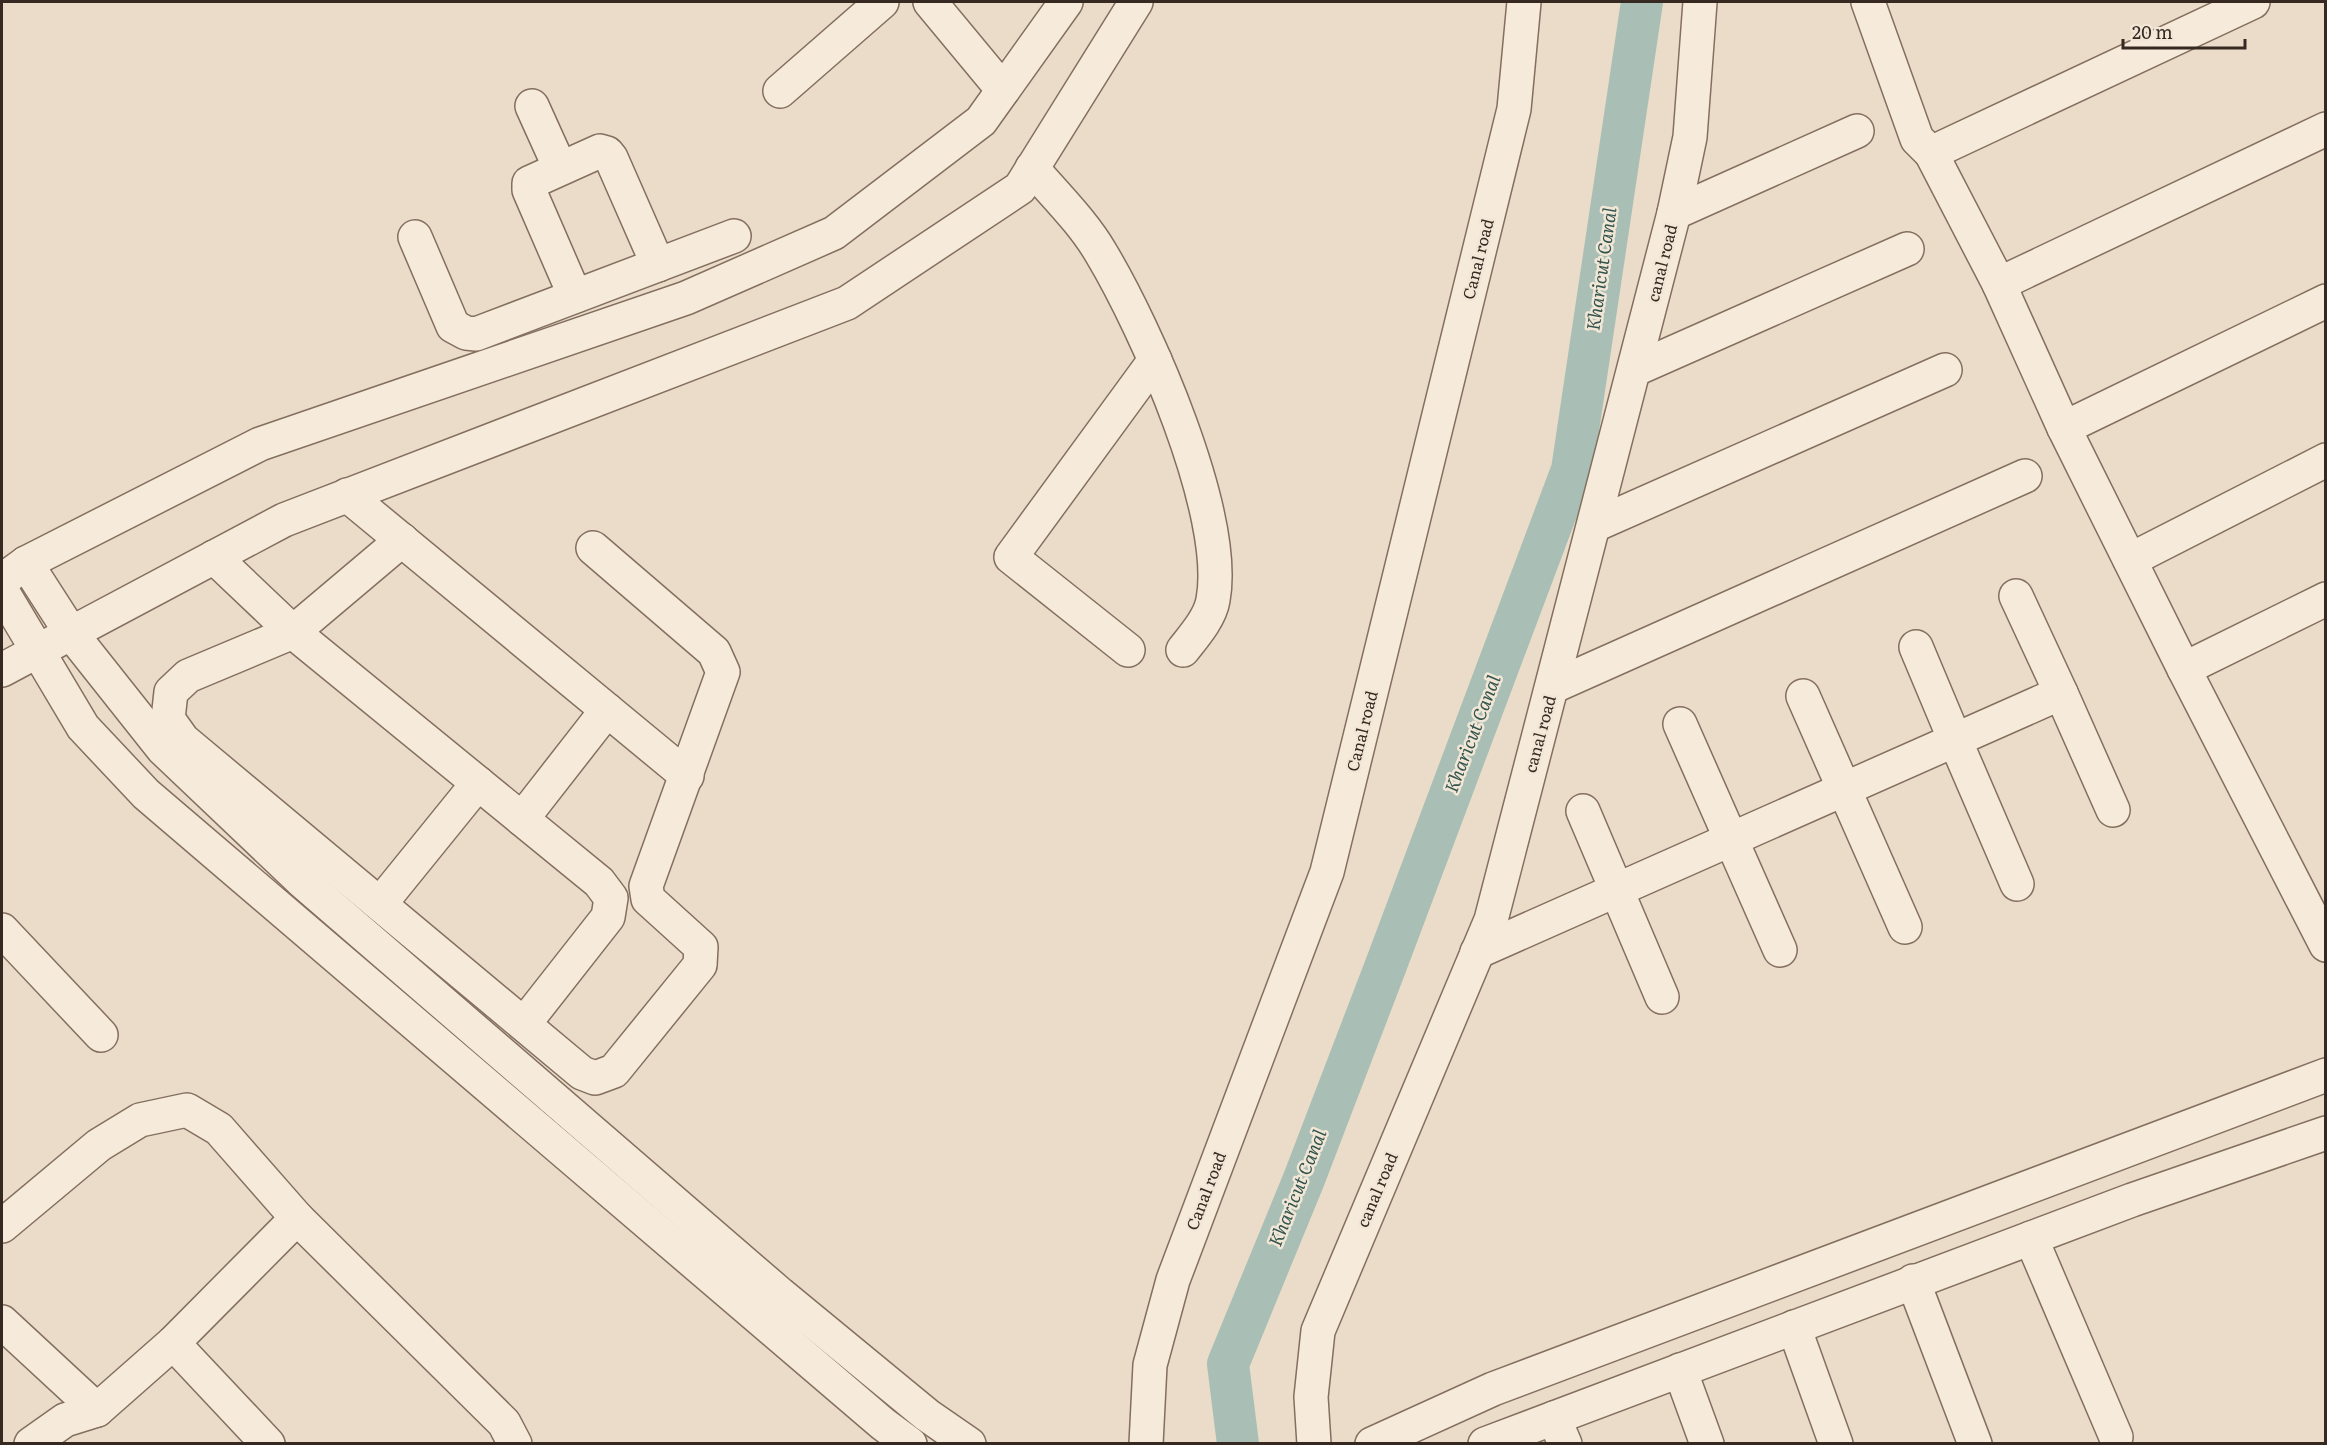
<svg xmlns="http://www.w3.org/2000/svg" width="2327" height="1445" font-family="Literata,serif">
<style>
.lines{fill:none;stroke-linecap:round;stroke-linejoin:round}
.canal{stroke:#a9bfb6;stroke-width:42}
.minor-casing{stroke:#846f5f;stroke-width:36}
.tertiary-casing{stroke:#846f5f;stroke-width:36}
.minor{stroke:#f6ebdb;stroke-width:33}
.tertiary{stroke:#f6ebdb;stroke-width:33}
.labels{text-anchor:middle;stroke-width:5;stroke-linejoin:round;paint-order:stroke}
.street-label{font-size:16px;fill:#362921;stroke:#f2e7d7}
.water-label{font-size:18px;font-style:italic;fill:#32544e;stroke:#f2e7d7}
</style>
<rect width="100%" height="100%" fill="#eadcc8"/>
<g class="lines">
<path class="canal" d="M1238 1444 1228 1364 1304 1179 1386 965 1572 470 1642 2"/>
<g class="minor-casing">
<g id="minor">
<path d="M930 2 1003 90"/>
<path d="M1868 2 1917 139 1931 153 1999 284 2064 428 2184 669 2326 945"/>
<path d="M780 91 882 2"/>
<path d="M532 106 560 168"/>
<path d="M1931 153 2253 2"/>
<path d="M1032 168C1055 195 1083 222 1101 253 1146 328 1229 514 1213 600 1210 618 1194 636 1183 650"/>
<path d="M1674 213 1857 131"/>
<path d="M415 237 453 326 466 333 476 334 734 236"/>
<path d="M1999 284 2326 129"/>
<path d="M575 296 529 190V183L600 151 607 153 611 158 658 265"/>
<path d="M1636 369 1907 249"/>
<path d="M2064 428 2326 301"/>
<path d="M347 495 687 776"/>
<path d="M1595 525 1945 370"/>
<path d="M402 540 293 632 188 676 171 692 168 719 183 740 582 1073 595 1078 614 1071 700 965 701 947 648 899 646 886 723 672 714 652 593 548"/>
<path d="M214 557 293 632 599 882 611 898 608 917 524 1024"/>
<path d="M2130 560 2326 460"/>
<path d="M2016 596 2061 693 1955 740 2017 884"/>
<path d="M1128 650 1011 557 1155 360"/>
<path d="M2184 669 2326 599"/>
<path d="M1552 687 2025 476"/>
<path d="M2061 693 2113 810"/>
<path d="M1803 696 1905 927"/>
<path d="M1680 724 1780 950"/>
<path d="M1583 811 1662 997"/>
<path d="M522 819 607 710"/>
<path d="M380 904 478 783"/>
<path d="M2 930 101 1035"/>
<path d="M1477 952 1955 740 1916 647"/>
<path d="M297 1218 504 1423 515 1444"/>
<path d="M2 1226 99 1145 140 1120 187 1110 219 1129 297 1218 173 1343 97 1410 65 1420 31 1444"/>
<path d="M2031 1238 2116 1437"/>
<path d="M1913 1281 1975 1444"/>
<path d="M2 1322 97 1410"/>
<path d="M1794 1327 1836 1444"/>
<path d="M173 1343 268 1444"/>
<path d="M1680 1370 1707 1444"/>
<path d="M1554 1418 1565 1444"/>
<path d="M1314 1444 1311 1397 1318 1331 1491 920 1674 213 1690 137 1700 2"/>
</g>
</g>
<g class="tertiary-casing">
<g id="tertiary">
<path d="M26 563 71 633 163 749 303 882 780 1294 927 1415 969 1444"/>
<path d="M8 576 26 563 260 444 686 298 834 233 981 121 1066 2"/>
<path d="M2 591 83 727 146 794 883 1424 910 1444"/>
<path d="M2 670 284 520 847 303 1020 188 1136 2"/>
<path d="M1146 1444 1150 1365 1173 1280 1327 872 1514 109 1524 2"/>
<path d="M1372 1444 1493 1389 2326 1075"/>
<path d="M1485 1444 2132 1200 2326 1133"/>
</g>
</g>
<use href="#minor" class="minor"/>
<use href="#tertiary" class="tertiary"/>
</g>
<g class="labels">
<g class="street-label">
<text transform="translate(1478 259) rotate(-76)" y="6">Canal road</text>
<text transform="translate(1662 263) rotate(-76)" y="6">canal road</text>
<text transform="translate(1362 731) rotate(-76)" y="6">Canal road</text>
<text transform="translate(1540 734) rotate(-75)" y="6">canal road</text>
<text transform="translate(1377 1190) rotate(-67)" y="6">canal road</text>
<text transform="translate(1206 1191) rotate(-69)" y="6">Canal road</text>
</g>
<g class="water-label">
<text transform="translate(1602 269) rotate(-82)" y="6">Kharicut Canal</text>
<text transform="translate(1473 734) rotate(-69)" y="6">Kharicut Canal</text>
<text transform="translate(1298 1188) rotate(-68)" y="6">Kharicut Canal</text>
</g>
</g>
<rect width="2327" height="1445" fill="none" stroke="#362921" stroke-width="6"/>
<path d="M2123 39v9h122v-9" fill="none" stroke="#362921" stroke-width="3"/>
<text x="2132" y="39" font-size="18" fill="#362921" stroke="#f2e7d7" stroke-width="4.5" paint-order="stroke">20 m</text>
</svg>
